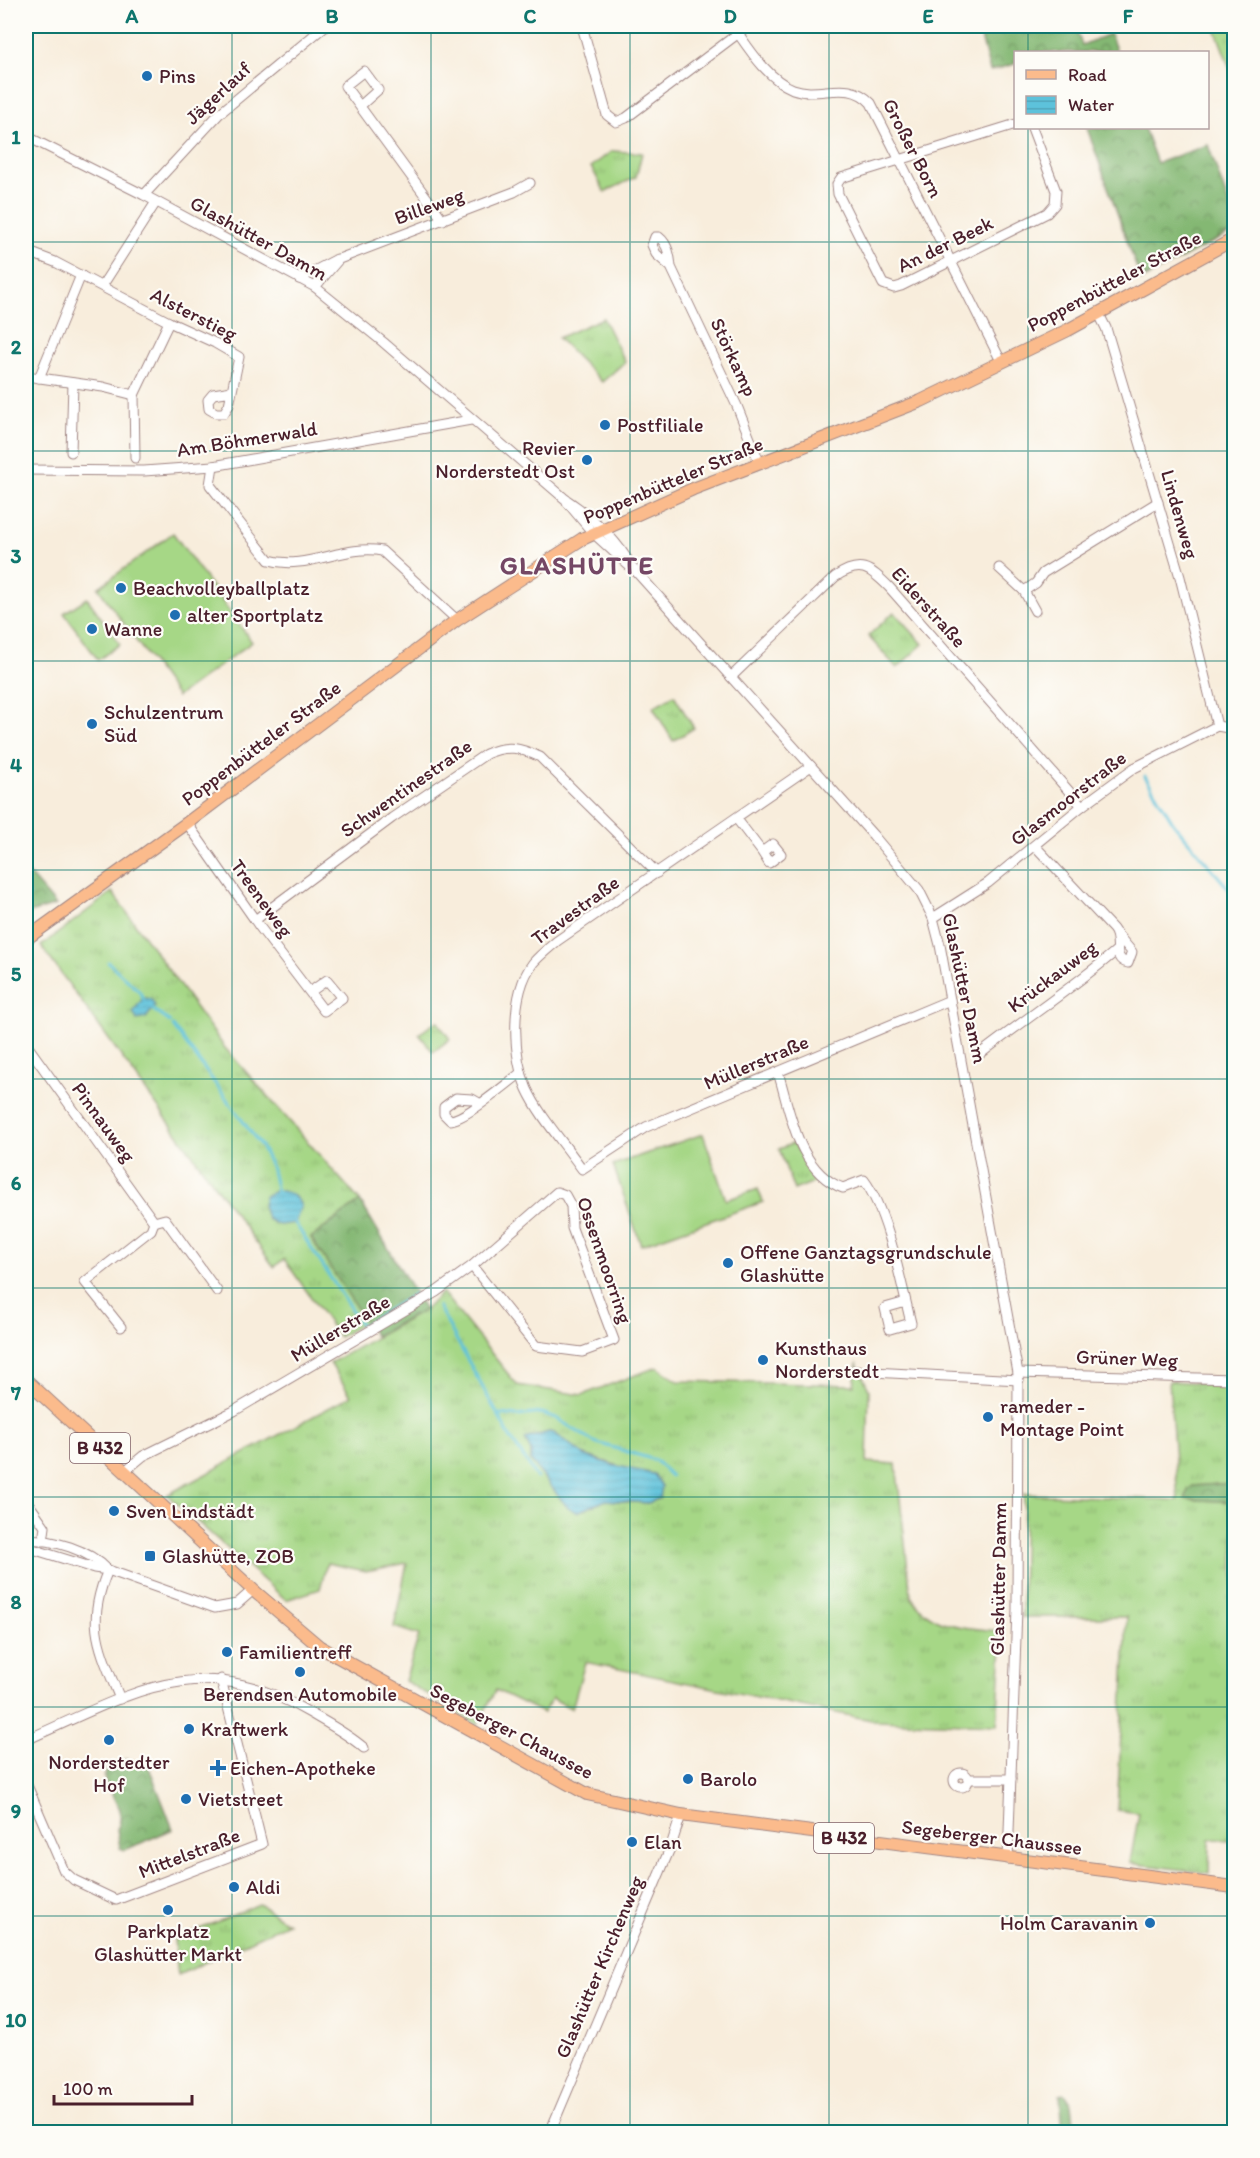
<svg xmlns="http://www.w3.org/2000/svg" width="1260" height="2158" font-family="Itim,sans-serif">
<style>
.grass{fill:url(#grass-tufts);stroke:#787b58;stroke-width:1.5;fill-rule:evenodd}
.forest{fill:url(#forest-crowns);stroke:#676c4f;stroke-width:1.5}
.garden{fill:#a6d786;stroke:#787b58;stroke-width:1.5}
.water{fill:url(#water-rules);stroke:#547083;stroke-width:1.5}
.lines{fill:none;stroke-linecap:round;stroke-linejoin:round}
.stream{stroke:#5dc2db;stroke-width:3}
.minor-casing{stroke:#a18684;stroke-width:11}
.major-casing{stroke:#a18684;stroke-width:14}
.minor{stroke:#fff;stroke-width:9}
.major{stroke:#fbbb8c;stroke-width:12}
.grid{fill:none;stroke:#0f766e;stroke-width:1.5;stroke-opacity:0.55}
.poi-dot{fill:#1f6fb2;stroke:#fdfcf7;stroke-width:2}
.labels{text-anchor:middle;stroke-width:4.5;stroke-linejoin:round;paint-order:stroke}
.shield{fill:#fdfcf7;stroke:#806168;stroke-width:1.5}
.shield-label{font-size:18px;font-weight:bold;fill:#4a1f2b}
.poi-label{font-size:20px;fill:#4a1f2b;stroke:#fdfcf7;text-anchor:start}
.street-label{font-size:20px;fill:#4a1f2b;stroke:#fdfcf7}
.district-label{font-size:26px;font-weight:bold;letter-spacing:1.5px;fill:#744765;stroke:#fdfcf7}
.neatline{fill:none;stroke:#0f766e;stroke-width:2}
.grid-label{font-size:20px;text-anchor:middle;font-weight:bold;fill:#0f766e}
</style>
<defs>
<pattern id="grass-tufts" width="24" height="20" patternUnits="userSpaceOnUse" patternTransform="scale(1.5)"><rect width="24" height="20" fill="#a6d786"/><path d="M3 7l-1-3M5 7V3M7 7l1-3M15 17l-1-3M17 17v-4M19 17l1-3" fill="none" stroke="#90b874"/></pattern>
<pattern id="forest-crowns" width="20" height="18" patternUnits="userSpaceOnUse" patternTransform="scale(1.5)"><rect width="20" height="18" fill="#84b873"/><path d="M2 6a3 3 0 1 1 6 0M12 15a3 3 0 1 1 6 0" fill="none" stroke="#6e955f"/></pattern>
<pattern id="water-rules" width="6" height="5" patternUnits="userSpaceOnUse" patternTransform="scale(1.5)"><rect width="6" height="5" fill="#5dc2db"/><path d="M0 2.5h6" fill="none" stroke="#52a6bc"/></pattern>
</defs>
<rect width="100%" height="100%" fill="#fdfcf7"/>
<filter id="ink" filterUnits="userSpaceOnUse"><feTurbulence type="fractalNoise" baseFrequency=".0167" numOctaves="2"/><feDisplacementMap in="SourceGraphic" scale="12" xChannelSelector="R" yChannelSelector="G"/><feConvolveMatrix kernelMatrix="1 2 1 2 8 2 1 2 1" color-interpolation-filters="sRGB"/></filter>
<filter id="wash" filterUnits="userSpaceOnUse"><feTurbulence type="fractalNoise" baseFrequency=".008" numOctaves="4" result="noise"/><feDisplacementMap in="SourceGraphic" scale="24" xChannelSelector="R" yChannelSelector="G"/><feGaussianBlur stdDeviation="1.35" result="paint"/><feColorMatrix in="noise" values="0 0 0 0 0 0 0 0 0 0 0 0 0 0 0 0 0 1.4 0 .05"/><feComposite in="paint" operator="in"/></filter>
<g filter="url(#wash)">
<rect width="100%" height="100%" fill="#f8eddc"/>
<g class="grass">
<path d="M1214 26H1234V79L1216 31Z"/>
<path d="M612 151 642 153 636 177 605 192 591 167Z"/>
<path d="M603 318 625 362 602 382 558 338Z"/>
<path d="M894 612 923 644 897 668 868 636Z"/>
<path d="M674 695 694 728 673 741 653 707Z"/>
<path d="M112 892 225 1048 360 1201 311 1238 367 1321 339 1337 284 1259 274 1267 41 946Z"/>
<path d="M437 1021 450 1039 433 1052 419 1034Z"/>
<path d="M794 1143 810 1171 819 1180 794 1190 779 1149Z"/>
<path d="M442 1292 517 1385 582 1395 657 1367 678 1381 854 1385 857 1364 869 1390 867 1462 896 1464 911 1596C931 1629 968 1628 1003 1631L997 1725 876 1721 585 1662 572 1709 552 1698 543 1713 496 1690 477 1725 405 1681 419 1635 394 1627 407 1563 366 1571 327 1563 320 1589 286 1600 167 1495 351 1396 330 1363 425 1310ZM549 1432 554 1433 584 1455 628 1469 660 1498 648 1503 606 1500 577 1512 531 1461V1451L525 1439Z"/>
<path d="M1169 1381 1234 1385V1483L1193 1486 1186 1499 1234 1502V1840L1210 1839 1209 1873 1130 1863 1139 1813 1117 1810 1127 1617H1022L1024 1494 1178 1500Z"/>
<path d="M259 1904 288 1923 178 1975 174 1940Z"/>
</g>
<g class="forest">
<path d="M978 26H1075L1082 45 1110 34 1117 52H1016L1015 64 990 71Z"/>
<path d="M1087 128H1144L1157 163 1208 145 1234 219V231L1141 280Z"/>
<path d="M26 871 56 905 26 914Z"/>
<path d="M360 1201 425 1310 375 1336 311 1238Z"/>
<path d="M1234 1483V1502L1185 1499 1188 1490 1193 1486Z"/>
<path d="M126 1759 148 1765 173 1829 125 1850 120 1848 117 1829C128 1812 108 1793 104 1777L108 1768Z"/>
<path d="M1065 2094 1072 2104 1075 2132H1063L1060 2095Z"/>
</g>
<g class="garden">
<path d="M173 533 252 642 177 697 98 588Z"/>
<path d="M87 598 120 644 98 660 64 613Z"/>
<path d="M703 1134 726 1200 758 1189 763 1202 641 1245 613 1165Z"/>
</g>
<g class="water">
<path d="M143 998 151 999 155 1006 146 1018 137 1020 133 1012Z"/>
<path d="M277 1190C288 1192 297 1195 301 1206L295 1223 279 1225 267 1219 263 1205 265 1196Z"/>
<path d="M549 1432 554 1433 584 1455 613 1465 654 1474 662 1486 660 1498 648 1503 606 1500 577 1512 568 1508 531 1461V1451L525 1439Z"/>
</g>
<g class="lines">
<g class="stream">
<path d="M1145 776 1174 824 1234 895"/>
<path d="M26 891 29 895"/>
<path d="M108 962 139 991 144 1000"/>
<path d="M152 1009 170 1022"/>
<path d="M173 1026 261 1146 271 1166 277 1192"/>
<path d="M293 1220 362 1326 414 1294"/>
<path d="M438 1306 510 1437 537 1478"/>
<path d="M500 1414 517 1416 542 1413 556 1418 594 1442 655 1460 671 1476"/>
</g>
</g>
</g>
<g filter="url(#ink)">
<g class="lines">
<g class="minor-casing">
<g id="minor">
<path d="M582 26 607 115 616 122 626 118 748 26"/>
<path d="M733 26C748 47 767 79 793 89 820 99 848 78 871 103L1001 361"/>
<path d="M360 106 378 90 364 71 345 86 443 220"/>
<path d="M1016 124 841 178 837 184 838 194 883 284 894 288 901 286 1047 213 1055 204 1056 191 1032 128"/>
<path d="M26 136 144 195 315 287 383 342 564 498C590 515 616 539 632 567L873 835 919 890 933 918 940 945 1018 1373 1017 1609 1008 1859"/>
<path d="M144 195 219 114 325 26"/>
<path d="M26 251 55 262 169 322 215 343 239 357 232 391 213 394 208 400 209 409 216 413H224L229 405 232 391"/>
<path d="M671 267C670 256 668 244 659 237H655L652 245 656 254 671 267 737 406 760 464"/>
<path d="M299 279 337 259"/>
<path d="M102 286 156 202"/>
<path d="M315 287 339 259 514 192 530 183"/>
<path d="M1099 314 1106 328 1180 577 1217 726"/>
<path d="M26 376 103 387 134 395 169 322"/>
<path d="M39 378 81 275"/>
<path d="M134 395 135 458"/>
<path d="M71 452 73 383"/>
<path d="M213 466 210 485 269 560C306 571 344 544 382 551L457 620"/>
<path d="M26 470 144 471 213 466 471 420"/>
<path d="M567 502 593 533 628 565"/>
<path d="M999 568 1024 591 1035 611"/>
<path d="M1024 591 1036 583 1043 573 1158 502"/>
<path d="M731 677 835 577C860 560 869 567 889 587L1082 806"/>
<path d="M811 766 557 941C549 948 540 955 533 963 510 994 512 1055 527 1089 540 1117 565 1144 582 1169L646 1127 950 1000"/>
<path d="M736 818 762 852 773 844 781 854 769 863 762 852"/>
<path d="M187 823 255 920 259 926 324 1011 342 998 327 980 310 992"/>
<path d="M1035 846C1061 874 1087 901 1113 929 1123 940 1110 959 1128 963L1132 952 1116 933"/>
<path d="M933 918 988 883 1082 806 1134 768 1217 726 1234 729"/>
<path d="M255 920 392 818 486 754C508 744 520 748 540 757L657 873"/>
<path d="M26 1044 154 1222"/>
<path d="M980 1054C1025 1019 1074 987 1117 950"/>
<path d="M778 1072C790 1111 798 1172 843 1188L864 1180C888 1212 901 1283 911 1323L890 1329 885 1308 906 1302"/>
<path d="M479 1103 472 1099 456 1098 444 1107V1114L450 1120C465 1120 507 1083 521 1073"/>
<path d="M154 1222 165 1219 217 1291"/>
<path d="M121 1327 85 1282 151 1230 154 1222"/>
<path d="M855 1371 1019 1380"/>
<path d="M1018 1373 1234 1379"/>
<path d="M125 1471 143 1456 234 1411 436 1292 472 1266 557 1192 565 1195 571 1206 572 1228 614 1340 582 1352 536 1346 472 1266"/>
<path d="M26 1500 45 1527 43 1541"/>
<path d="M26 1539C54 1540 88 1549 108 1570"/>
<path d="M26 1547 94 1568 108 1570 215 1608 237 1604 253 1590"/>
<path d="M108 1570C85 1624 99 1647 120 1699"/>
<path d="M26 1740C131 1694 199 1647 310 1713 329 1724 348 1734 364 1748"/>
<circle cx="961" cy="1780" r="7"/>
<path d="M970 1779H1011"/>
<path d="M26 1783 64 1871 74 1880 116 1900 262 1844 221 1679"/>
<path d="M550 2132 671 1846 681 1815"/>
</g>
</g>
<g class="major-casing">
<g id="major">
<path d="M26 939 187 823 457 620 582 539 693 489 921 401 1068 330 1234 239"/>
<path d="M26 1380 253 1590 320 1647 587 1794 681 1815 1234 1887"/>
</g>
</g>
<use href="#minor" class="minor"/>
<use href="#major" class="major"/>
</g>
</g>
<path class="grid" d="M232 26V2132M431 26V2132M630 26V2132M829 26V2132M1028 26V52M1028 128V2132M26 242H1234M26 451H1234M26 661H1234M26 870H1234M26 1079H1234M26 1288H1234M26 1497H1234M26 1707H1234M26 1916H1234"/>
<g class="poi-dot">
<circle cx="147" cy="76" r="6"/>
<circle cx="605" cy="425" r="6"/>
<circle cx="587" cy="460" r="6"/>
<circle cx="121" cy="588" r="6"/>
<circle cx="175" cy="615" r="6"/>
<circle cx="92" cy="629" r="6"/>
<circle cx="92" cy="724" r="6"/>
<circle cx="728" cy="1263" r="6"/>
<circle cx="763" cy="1360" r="6"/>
<circle cx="988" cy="1417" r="6"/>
<circle cx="114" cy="1511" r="6"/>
<rect x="144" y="1550" width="12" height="12" rx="3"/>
<circle cx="227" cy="1652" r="6"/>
<circle cx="300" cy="1672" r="6"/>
<circle cx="189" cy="1729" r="6"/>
<circle cx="109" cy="1740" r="6"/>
<path d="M215 1759h6v6h6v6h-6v6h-6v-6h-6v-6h6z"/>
<circle cx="688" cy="1779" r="6"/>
<circle cx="186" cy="1799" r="6"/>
<circle cx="632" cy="1842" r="6"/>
<circle cx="234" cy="1887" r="6"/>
<circle cx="168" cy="1910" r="6"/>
<circle cx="1150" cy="1923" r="6"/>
</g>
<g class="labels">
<g class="shield">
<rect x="70" y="1433" width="60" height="30" rx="4.5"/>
<rect x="814" y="1823" width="60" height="30" rx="4.5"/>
</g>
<g class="shield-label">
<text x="100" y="1454">B 432</text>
<text x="844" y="1844">B 432</text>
</g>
<g class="poi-label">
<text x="159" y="83">Pins</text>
<text x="617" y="432">Postfiliale</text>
<text x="575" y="455" text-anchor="end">Revier<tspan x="575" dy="23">Norderstedt Ost</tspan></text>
<text x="133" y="595">Beachvolleyballplatz</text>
<text x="187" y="622">alter Sportplatz</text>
<text x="104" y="636">Wanne</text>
<text x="104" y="719">Schulzentrum<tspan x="104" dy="23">Süd</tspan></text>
<text x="740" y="1259">Offene Ganztagsgrundschule<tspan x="740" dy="23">Glashütte</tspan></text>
<text x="775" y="1355">Kunsthaus<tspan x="775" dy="23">Norderstedt</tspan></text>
<text x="1000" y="1413">rameder -<tspan x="1000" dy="23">Montage Point</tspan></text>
<text x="126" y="1518">Sven Lindstädt</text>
<text x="162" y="1563">Glashütte, ZOB</text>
<text x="239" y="1659">Familientreff</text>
<text x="300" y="1701" text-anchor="middle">Berendsen Automobile</text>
<text x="201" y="1736">Kraftwerk</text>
<text x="109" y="1769" text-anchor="middle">Norderstedter<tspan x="109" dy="23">Hof</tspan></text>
<text x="230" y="1775">Eichen-Apotheke</text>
<text x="700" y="1786">Barolo</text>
<text x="198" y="1806">Vietstreet</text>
<text x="644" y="1849">Elan</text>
<text x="246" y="1894">Aldi</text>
<text x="1138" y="1930" text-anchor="end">Holm Caravanin</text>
<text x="168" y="1938" text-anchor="middle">Parkplatz<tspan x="168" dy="23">Glashütter Markt</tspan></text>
</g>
<g class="street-label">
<text transform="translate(218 93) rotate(-43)" y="7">Jägerlauf</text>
<text transform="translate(913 148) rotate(63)" y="7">Großer Born</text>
<text transform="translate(429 206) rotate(-20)" y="7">Billeweg</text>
<text transform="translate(259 238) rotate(29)" y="7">Glashütter Damm</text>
<text transform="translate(945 244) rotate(-26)" y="7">An der Beek</text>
<text transform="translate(1114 281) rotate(-28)" y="7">Poppenbütteler Straße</text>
<text transform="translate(194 314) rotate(27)" y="7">Alsterstieg</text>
<text transform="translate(734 357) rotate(65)" y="7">Störkamp</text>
<text transform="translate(247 439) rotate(-9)" y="7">Am Böhmerwald</text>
<text transform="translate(673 480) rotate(-23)" y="7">Poppenbütteler Straße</text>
<text transform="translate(1180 514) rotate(74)" y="7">Lindenweg</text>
<text transform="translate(929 607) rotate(48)" y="7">Eiderstraße</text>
<text transform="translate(261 743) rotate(-37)" y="7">Poppenbütteler Straße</text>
<text transform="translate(406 788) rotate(-35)" y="7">Schwentinestraße</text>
<text transform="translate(1068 798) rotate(-38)" y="7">Glasmoorstraße</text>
<text transform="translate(262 898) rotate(54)" y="7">Treeneweg</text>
<text transform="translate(575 910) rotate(-36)" y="7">Travestraße</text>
<text transform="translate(1052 976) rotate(-37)" y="7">Krückauweg</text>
<text transform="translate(965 988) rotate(78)" y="7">Glashütter Damm</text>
<text transform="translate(756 1062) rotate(-23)" y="7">Müllerstraße</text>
<text transform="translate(104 1122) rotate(54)" y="7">Pinnauweg</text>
<text transform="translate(605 1260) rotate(71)" y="7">Ossenmoorring</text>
<text transform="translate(340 1328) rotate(-31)" y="7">Müllerstraße</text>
<text transform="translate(1127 1358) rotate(2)" y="7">Grüner Weg</text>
<text transform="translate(998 1579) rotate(-89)" y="7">Glashütter Damm</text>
<text transform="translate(512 1731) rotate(28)" y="7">Segeberger Chaussee</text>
<text transform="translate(992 1837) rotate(7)" y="7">Segeberger Chaussee</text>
<text transform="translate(189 1853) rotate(-21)" y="7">Mittelstraße</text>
<text transform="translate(599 1967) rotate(-67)" y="7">Glashütter Kirchenweg</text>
</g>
<g class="district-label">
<text x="577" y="574">GLASHÜTTE</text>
</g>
</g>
<rect width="1260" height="2158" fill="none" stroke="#fdfcf7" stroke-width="66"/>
<rect x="1014" y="51" width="195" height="78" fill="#fdfcf7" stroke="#b5a4a5" stroke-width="1.5"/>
<rect x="1026" y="70" width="30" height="9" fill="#fbbb8c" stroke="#b5a4a5" stroke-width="1.5"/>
<text x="1068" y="81" font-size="18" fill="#4a1f2b">Road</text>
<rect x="1026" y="96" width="30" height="18" fill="url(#water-rules)" stroke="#b5a4a5" stroke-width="1.5"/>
<text x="1068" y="111" font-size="18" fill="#4a1f2b">Water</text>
<path d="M54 2095v9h138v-9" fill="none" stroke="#4a1f2b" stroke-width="3"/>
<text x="63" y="2095" font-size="18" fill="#4a1f2b" stroke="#fdfcf7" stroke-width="4.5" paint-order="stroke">100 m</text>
<rect x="33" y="33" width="1194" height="2092" class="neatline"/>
<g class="grid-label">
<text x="132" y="23">A</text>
<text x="332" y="23">B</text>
<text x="530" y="23">C</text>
<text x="730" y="23">D</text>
<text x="928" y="23">E</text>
<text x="1128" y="23">F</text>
<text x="16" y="144">1</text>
<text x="16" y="354">2</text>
<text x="16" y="563">3</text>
<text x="16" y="772">4</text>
<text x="16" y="981">5</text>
<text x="16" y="1190">6</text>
<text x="16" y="1400">7</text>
<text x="16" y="1609">8</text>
<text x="16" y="1818">9</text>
<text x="16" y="2027">10</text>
</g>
</svg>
